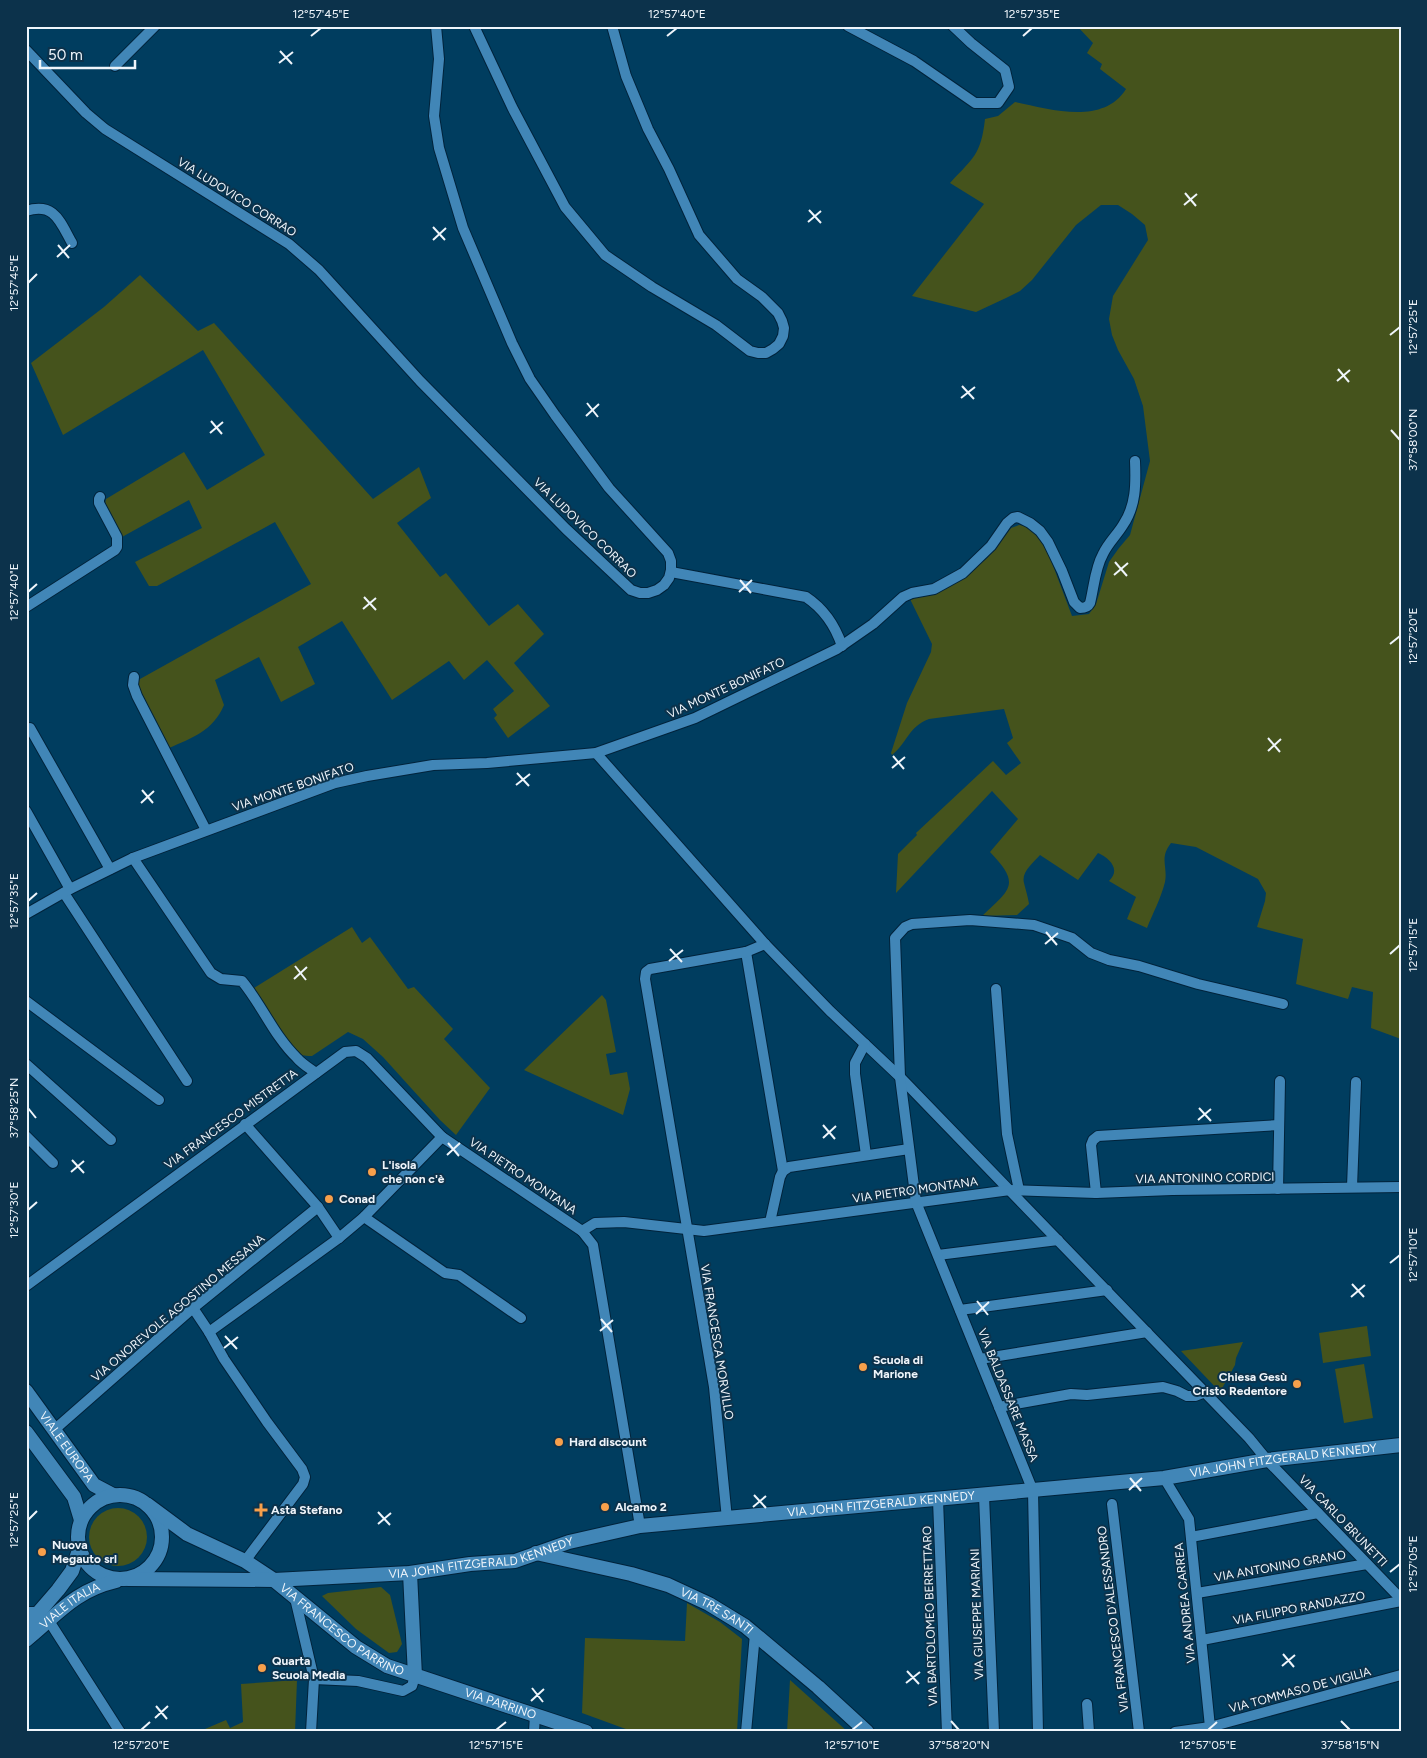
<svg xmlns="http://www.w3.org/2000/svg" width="1427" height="1758" font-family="Figtree,sans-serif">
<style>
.green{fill:#45531c}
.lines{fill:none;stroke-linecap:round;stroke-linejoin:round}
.minor-casing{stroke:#00233b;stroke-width:12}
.tertiary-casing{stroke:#00233b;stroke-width:16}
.minor{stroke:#4186b7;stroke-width:10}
.tertiary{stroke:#4186b7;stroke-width:14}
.ticks{fill:none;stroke:#eff5fb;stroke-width:2}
.poi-dot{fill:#f8a04b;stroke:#0c324b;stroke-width:2}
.labels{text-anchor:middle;stroke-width:4;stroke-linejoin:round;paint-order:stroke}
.street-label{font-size:12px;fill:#eff5fb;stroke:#0c324b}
.poi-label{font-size:12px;font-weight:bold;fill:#eff5fb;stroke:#0c324b;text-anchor:start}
.neatline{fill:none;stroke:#eff5fb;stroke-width:2}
.ticks-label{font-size:12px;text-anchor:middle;fill:#eff5fb}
</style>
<rect width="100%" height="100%" fill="#003d5f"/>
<g class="green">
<path d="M1077 26H1401V1039L1371 1028 1373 992 1352 987 1348 999 1296 984 1303 939 1257 927 1265 901 1266 893 1258 879 1196 847 1171 843C1159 858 1168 867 1165 882 1161 898 1153 913 1147 928L1127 919 1136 897 1109 881C1121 870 1110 858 1098 853L1078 880 1040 855C1033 863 1021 872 1024 883 1026 891 1028 897 1029 904L1017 915 982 916C1011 889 1021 884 990 852L1018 819 992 791 896 893 898 854 917 835 916 833 993 761 1006 775 1021 763 1007 743 1013 738 1004 709 929 719C908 727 908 742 892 755L891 753 907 703 931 652 932 644 910 599 966 575 987 558 1011 528 1019 525 1028 526 1046 547 1072 616 1089 614 1096 604 1109 562 1119 548 1130 535 1150 461 1143 406 1134 379 1118 350 1112 335 1109 319 1113 296 1148 240 1145 225 1132 214 1118 205H1101L1076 225 1032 280 1020 291 1006 298 976 312 912 296 984 204 950 183C973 158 981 155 985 119L998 116 1015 102C1049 109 1103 126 1126 89L1100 69 1102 64 1087 53 1093 43Z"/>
<path d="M140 275 198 331 214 323 373 499 419 467 431 498 397 523 440 577 446 573 489 626 518 604 544 634 514 663 550 706 508 738 494 718 497 715 493 709 514 691 487 660 464 680 449 661 392 700 342 621 298 647 315 684 281 702 259 657 215 680 224 705C213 731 192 738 169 748L139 697 137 683 140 679 311 584 275 522 157 586H149L135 562 202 528 189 500 122 537 105 504 106 499 184 452 207 490 265 455 203 350 63 435 31 363 104 307Z"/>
<path d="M352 927 362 943 370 937 408 989 414 987 453 1029 444 1039 490 1088 456 1135 440 1120 383 1057 363 1039 348 1032 312 1056C308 1056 304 1056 300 1054 286 1046 264 1003 254 988Z"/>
<path d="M602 995 606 1000 616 1052 606 1054 610 1075 627 1072 630 1089 623 1115 524 1070Z"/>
<path d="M1367 1326 1371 1356 1323 1363 1319 1333Z"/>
<path d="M1243 1342 1236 1358 1235 1365 1220 1392 1181 1351Z"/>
<path d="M1364 1364 1373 1418 1344 1423 1335 1369Z"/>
<circle cx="118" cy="1537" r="29"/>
<path d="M381 1587 390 1595 402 1644 397 1652 389 1653 356 1629 322 1596 328 1593Z"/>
<path d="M687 1603 720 1622 742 1639 737 1732H634L582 1713 585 1638 685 1641Z"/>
<path d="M297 1680 295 1732H198L226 1720 230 1728 243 1722 241 1684Z"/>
<path d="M790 1680 848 1732H787Z"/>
</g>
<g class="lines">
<g class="minor-casing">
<g id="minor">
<path d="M474 26 512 107 565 207 605 255 652 287 716 325 750 351 758 353H766L773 349 779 344 783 336 784 328 782 321 778 313 762 297 737 279 699 235 669 169 648 129 626 76 612 26"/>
<path d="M848 26 914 61 975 103H998L1009 87 1005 70 971 43 953 26"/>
<path d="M26 50 86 113 105 129 289 244 319 270 420 381 566 529 631 590 640 593H648L657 590 664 585 669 578 671 570V561L668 553 609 488 555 415 530 379 512 343 463 228 439 148 434 116 439 59 436 26"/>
<path d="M115 66 155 26"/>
<path d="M26 211C55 202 60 222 72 243"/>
<path d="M671 572 806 597C824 609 835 625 842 646"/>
<path d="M26 607 115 550 117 547V537L99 503V499L100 497"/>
<path d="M134 677 133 685 137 696 206 830"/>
<path d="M30 728 110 869"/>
<path d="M596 753 765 944 830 1011 900 1077 1249 1438 1267 1460 1401 1599"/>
<path d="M26 811 70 889"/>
<path d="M133 858 211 973 221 979 242 981C262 1005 274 1036 297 1058 302 1064 309 1068 316 1073"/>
<path d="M64 893 187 1081"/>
<path d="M26 914 70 889 133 858 335 783 367 776 433 765 487 763 596 753 695 718 837 649 873 624 903 597 912 593 934 589 963 573 991 546 1007 523 1013 518 1018 517 1030 523 1040 531 1048 542 1062 571 1074 602 1080 608C1085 608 1088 607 1090 603 1094 587 1095 568 1103 554 1108 543 1117 535 1123 525 1136 506 1136 484 1135 461"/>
<path d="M746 952 783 1171"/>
<path d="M996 989 1007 1134 1019 1190"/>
<path d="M26 1001 159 1100"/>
<path d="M865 1044 855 1063V1074L866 1155"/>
<path d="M26 1064 111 1140"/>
<path d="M245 1124 318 1207 339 1238"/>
<path d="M26 1136 53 1163"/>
<path d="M1352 1187 1356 1082"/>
<path d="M1278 1189 1280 1081"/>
<path d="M1096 1193 1091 1145 1093 1140 1098 1136 1279 1125"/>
<path d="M364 1217 445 1273 459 1275 521 1318"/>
<path d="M770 1222 780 1177 783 1171 789 1167 909 1149"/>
<path d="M582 1231 593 1245 640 1526"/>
<path d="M938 1255 1058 1240"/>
<path d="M26 1286 345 1052 356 1051 367 1058 442 1137"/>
<path d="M193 1308 209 1332 224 1359 267 1422 302 1469 305 1477 303 1484 245 1561"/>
<path d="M960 1310 1107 1290"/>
<path d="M209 1332 339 1238 364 1217 442 1137 582 1231 595 1223 624 1222 704 1231 1010 1190 1096 1193 1172 1190 1401 1187"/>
<path d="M980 1359 1147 1332"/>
<path d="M999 1407 1071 1394 1087 1395 1163 1387 1177 1391 1187 1396H1195L1205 1392"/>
<path d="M54 1430 193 1308 318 1207"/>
<path d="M1164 1478 1189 1519 1210 1727 1209 1732"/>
<path d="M984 1496 994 1732"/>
<path d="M938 1500 947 1732"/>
<path d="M1112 1504 1139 1732"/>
<path d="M727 1519 714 1387 645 979 646 972 650 969 746 952 765 944"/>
<path d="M1191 1537 1318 1513"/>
<path d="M1197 1593 1367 1564"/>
<path d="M295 1598 314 1679 311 1732"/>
<path d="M26 1612H39"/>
<path d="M49 1621 120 1732"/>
<path d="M1202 1640 1401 1601"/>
<path d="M314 1679 358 1681 403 1691 412 1686 415 1676"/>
<path d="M1087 1704 1089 1732"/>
<path d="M534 1732 535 1715"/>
<path d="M746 1732 755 1634"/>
<path d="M1038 1732 1033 1491 916 1202 900 1077 895 938 905 927 912 924 970 920 1034 925 1072 938 1091 953 1109 960 1139 966 1198 984 1283 1004"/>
<path d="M1175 1732 1210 1727 1401 1675"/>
</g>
</g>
<g class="tertiary-casing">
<g id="tertiary">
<path id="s1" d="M26 1391 94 1485 113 1495"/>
<path d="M26 1432 74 1497 81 1520"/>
<circle cx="120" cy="1537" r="42"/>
<path id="s2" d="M148 1505 187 1534 245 1561 274 1580 356 1647 387 1666 586 1732"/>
<path id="s3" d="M536 1553 631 1574 668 1585 709 1604 745 1626 818 1687 867 1732"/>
<path d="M410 1573 415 1676"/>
<path id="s4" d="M128 1579 274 1580 410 1573 470 1564 515 1561 569 1542 640 1526 1164 1478 1267 1460 1401 1445"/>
<path d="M26 1627 58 1590 72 1571 79 1550"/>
<path id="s5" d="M26 1640C58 1614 74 1591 116 1581"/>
</g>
</g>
<use href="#minor" class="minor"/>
<use href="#tertiary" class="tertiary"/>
</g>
<path class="ticks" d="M311 36 321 28M667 36 677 28M1023 36 1032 28M280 51 292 64M279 63 293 52M1185 193 1196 206M1184 205 1197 194M809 210 821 223M808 222 821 211M433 227 445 240M433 240 446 228M58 245 69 258M57 257 70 245M28 283 37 274M1390 335 1400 327M1338 369 1349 382M1337 381 1350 370M962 386 974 399M961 398 975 387M587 403 598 417M586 416 599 404M211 421 222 434M1391 430 1400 440M210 433 223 422M1115 562 1127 576M1114 575 1128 563M740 580 751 593M28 592 37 584M739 592 752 580M364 597 376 610M363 609 376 598M1390 644 1400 636M1268 738 1280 752M1268 751 1281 739M893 756 904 769M892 768 905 757M517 773 529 786M516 785 530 774M142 790 153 803M141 803 154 791M28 901 37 893M1046 932 1057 945M1045 944 1058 933M670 949 682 962M1390 954 1400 945M669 961 683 950M295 966 306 980M294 979 307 967M28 1108 36 1118M1199 1108 1211 1121M1198 1120 1211 1109M823 1125 835 1139M823 1138 836 1126M448 1143 459 1156M447 1155 460 1143M72 1160 84 1173M71 1172 84 1161M28 1210 37 1202M1390 1263 1400 1255M1352 1284 1364 1297M1351 1297 1365 1285M977 1301 988 1315M976 1314 989 1302M601 1319 612 1332M600 1331 613 1320M225 1336 237 1349M224 1348 238 1337M1130 1478 1141 1491M1129 1490 1142 1478M754 1495 766 1508M753 1507 766 1496M378 1512 390 1525M28 1520 37 1511M378 1524 391 1513M1390 1572 1400 1564M1283 1654 1294 1667M1282 1666 1295 1655M907 1671 919 1684M906 1683 920 1672M532 1688 543 1702M531 1701 544 1689M156 1706 167 1719M155 1718 168 1706M951 1721 959 1730M1341 1721 1350 1730M141 1730 150 1722M496 1730 506 1722M852 1730 862 1722M1208 1730 1217 1722"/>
<g class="poi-dot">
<circle cx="372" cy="1172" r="5"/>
<circle cx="329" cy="1199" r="5"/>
<circle cx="863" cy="1367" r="5"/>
<circle cx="1297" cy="1384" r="5"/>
<circle cx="559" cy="1442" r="5"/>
<circle cx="605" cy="1507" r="5"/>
<path d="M258.5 1502.5h5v5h5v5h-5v5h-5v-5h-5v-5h5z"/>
<circle cx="42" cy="1552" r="5"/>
<circle cx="262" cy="1668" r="5"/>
</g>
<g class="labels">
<g class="street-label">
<text transform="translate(237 197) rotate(32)" y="4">VIA LUDOVICO CORRAO</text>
<text transform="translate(585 528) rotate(44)" y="4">VIA LUDOVICO CORRAO</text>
<text transform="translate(726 688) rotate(-25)" y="4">VIA MONTE BONIFATO</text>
<text transform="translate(293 787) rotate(-19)" y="4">VIA MONTE BONIFATO</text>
<text transform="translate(231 1119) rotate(-36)" y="4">VIA FRANCESCO MISTRETTA</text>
<text transform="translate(523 1176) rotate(34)" y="4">VIA PIETRO MONTANA</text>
<text transform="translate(1205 1178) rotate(-1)" y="4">VIA ANTONINO CORDICI</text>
<text transform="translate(915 1190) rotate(-8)" y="4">VIA PIETRO MONTANA</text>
<text transform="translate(178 1308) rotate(-40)" y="4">VIA ONOREVOLE AGOSTINO MESSANA</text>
<text transform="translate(717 1342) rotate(81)" y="4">VIA FRANCESCA MORVILLO</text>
<text transform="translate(1008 1395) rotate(68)" y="4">VIA BALDASSARE MASSA</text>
<text dy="4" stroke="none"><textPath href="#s1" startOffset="69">VIALE EUROPA</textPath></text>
<text dy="4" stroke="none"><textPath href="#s4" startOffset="1165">VIA JOHN FITZGERALD KENNEDY</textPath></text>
<text dy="4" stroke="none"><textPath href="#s4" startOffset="760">VIA JOHN FITZGERALD KENNEDY</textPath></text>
<text transform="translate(1343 1521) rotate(46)" y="4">VIA CARLO BRUNETTI</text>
<text dy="4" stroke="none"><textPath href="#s4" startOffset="355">VIA JOHN FITZGERALD KENNEDY</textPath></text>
<text transform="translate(1280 1566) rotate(-10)" y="4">VIA ANTONINO GRANO</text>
<text transform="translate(1185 1603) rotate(-96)" y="4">VIA ANDREA CARREA</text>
<text dy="4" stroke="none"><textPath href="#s5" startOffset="56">VIALE ITALIA</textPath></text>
<text transform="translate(1299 1608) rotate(-11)" y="4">VIA FILIPPO RANDAZZO</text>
<text dy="4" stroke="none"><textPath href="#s3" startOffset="191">VIA TRE SANTI</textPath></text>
<text transform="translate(977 1614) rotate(-92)" y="4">VIA GIUSEPPE MARIANI</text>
<text transform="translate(930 1616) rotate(-92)" y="4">VIA BARTOLOMEO BERRETTARO</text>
<text transform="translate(1113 1619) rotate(-97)" y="4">VIA FRANCESCO D'ALESSANDRO</text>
<text dy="4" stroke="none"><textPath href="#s2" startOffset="232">VIA FRANCESCO PARRINO</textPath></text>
<text transform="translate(1300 1690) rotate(-15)" y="4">VIA TOMMASO DE VIGILIA</text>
<text dy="4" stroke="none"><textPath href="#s2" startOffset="409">VIA PARRINO</textPath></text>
</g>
<g class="poi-label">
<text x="382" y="1169">L'isola<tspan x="382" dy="14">che non c'è</tspan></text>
<text x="339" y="1203">Conad</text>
<text x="873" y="1364">Scuola di<tspan x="873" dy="14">Marione</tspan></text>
<text x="1287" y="1381" text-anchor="end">Chiesa Gesù<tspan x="1287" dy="14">Cristo Redentore</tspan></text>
<text x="569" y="1446">Hard discount</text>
<text x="615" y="1511">Alcamo 2</text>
<text x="271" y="1514">Asta Stefano</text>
<text x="52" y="1549">Nuova<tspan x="52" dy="14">Megauto srl</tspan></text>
<text x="272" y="1665">Quarta<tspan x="272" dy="14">Scuola Media</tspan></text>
</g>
</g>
<rect width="1427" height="1758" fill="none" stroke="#0c324b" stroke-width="55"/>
<path d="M40 60v8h95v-8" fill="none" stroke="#eff5fb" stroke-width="2.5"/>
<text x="48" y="60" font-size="15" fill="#eff5fb" stroke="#0c324b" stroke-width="4" paint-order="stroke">50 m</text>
<rect x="28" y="28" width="1372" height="1702" class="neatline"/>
<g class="ticks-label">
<text x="321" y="18">12°57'45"E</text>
<text x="677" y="18">12°57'40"E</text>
<text x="1032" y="18">12°57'35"E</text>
<text transform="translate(14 283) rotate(-90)" y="4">12°57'45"E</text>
<text transform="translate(1413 327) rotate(-90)" y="4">12°57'25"E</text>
<text transform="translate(1413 440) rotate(-90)" y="4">37°58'00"N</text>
<text transform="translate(14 592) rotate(-90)" y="4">12°57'40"E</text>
<text transform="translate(1413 636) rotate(-90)" y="4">12°57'20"E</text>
<text transform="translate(14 901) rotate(-90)" y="4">12°57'35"E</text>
<text transform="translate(1413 945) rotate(-90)" y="4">12°57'15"E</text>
<text transform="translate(14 1108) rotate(-90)" y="4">37°58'25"N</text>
<text transform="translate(14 1210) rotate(-90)" y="4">12°57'30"E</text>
<text transform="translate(1413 1255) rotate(-90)" y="4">12°57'10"E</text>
<text transform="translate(14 1520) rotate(-90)" y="4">12°57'25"E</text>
<text transform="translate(1413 1564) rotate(-90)" y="4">12°57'05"E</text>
<text x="141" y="1749">12°57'20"E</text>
<text x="496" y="1749">12°57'15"E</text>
<text x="852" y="1749">12°57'10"E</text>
<text x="959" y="1749">37°58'20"N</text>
<text x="1208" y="1749">12°57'05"E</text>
<text x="1350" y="1749">37°58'15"N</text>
</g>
</svg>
